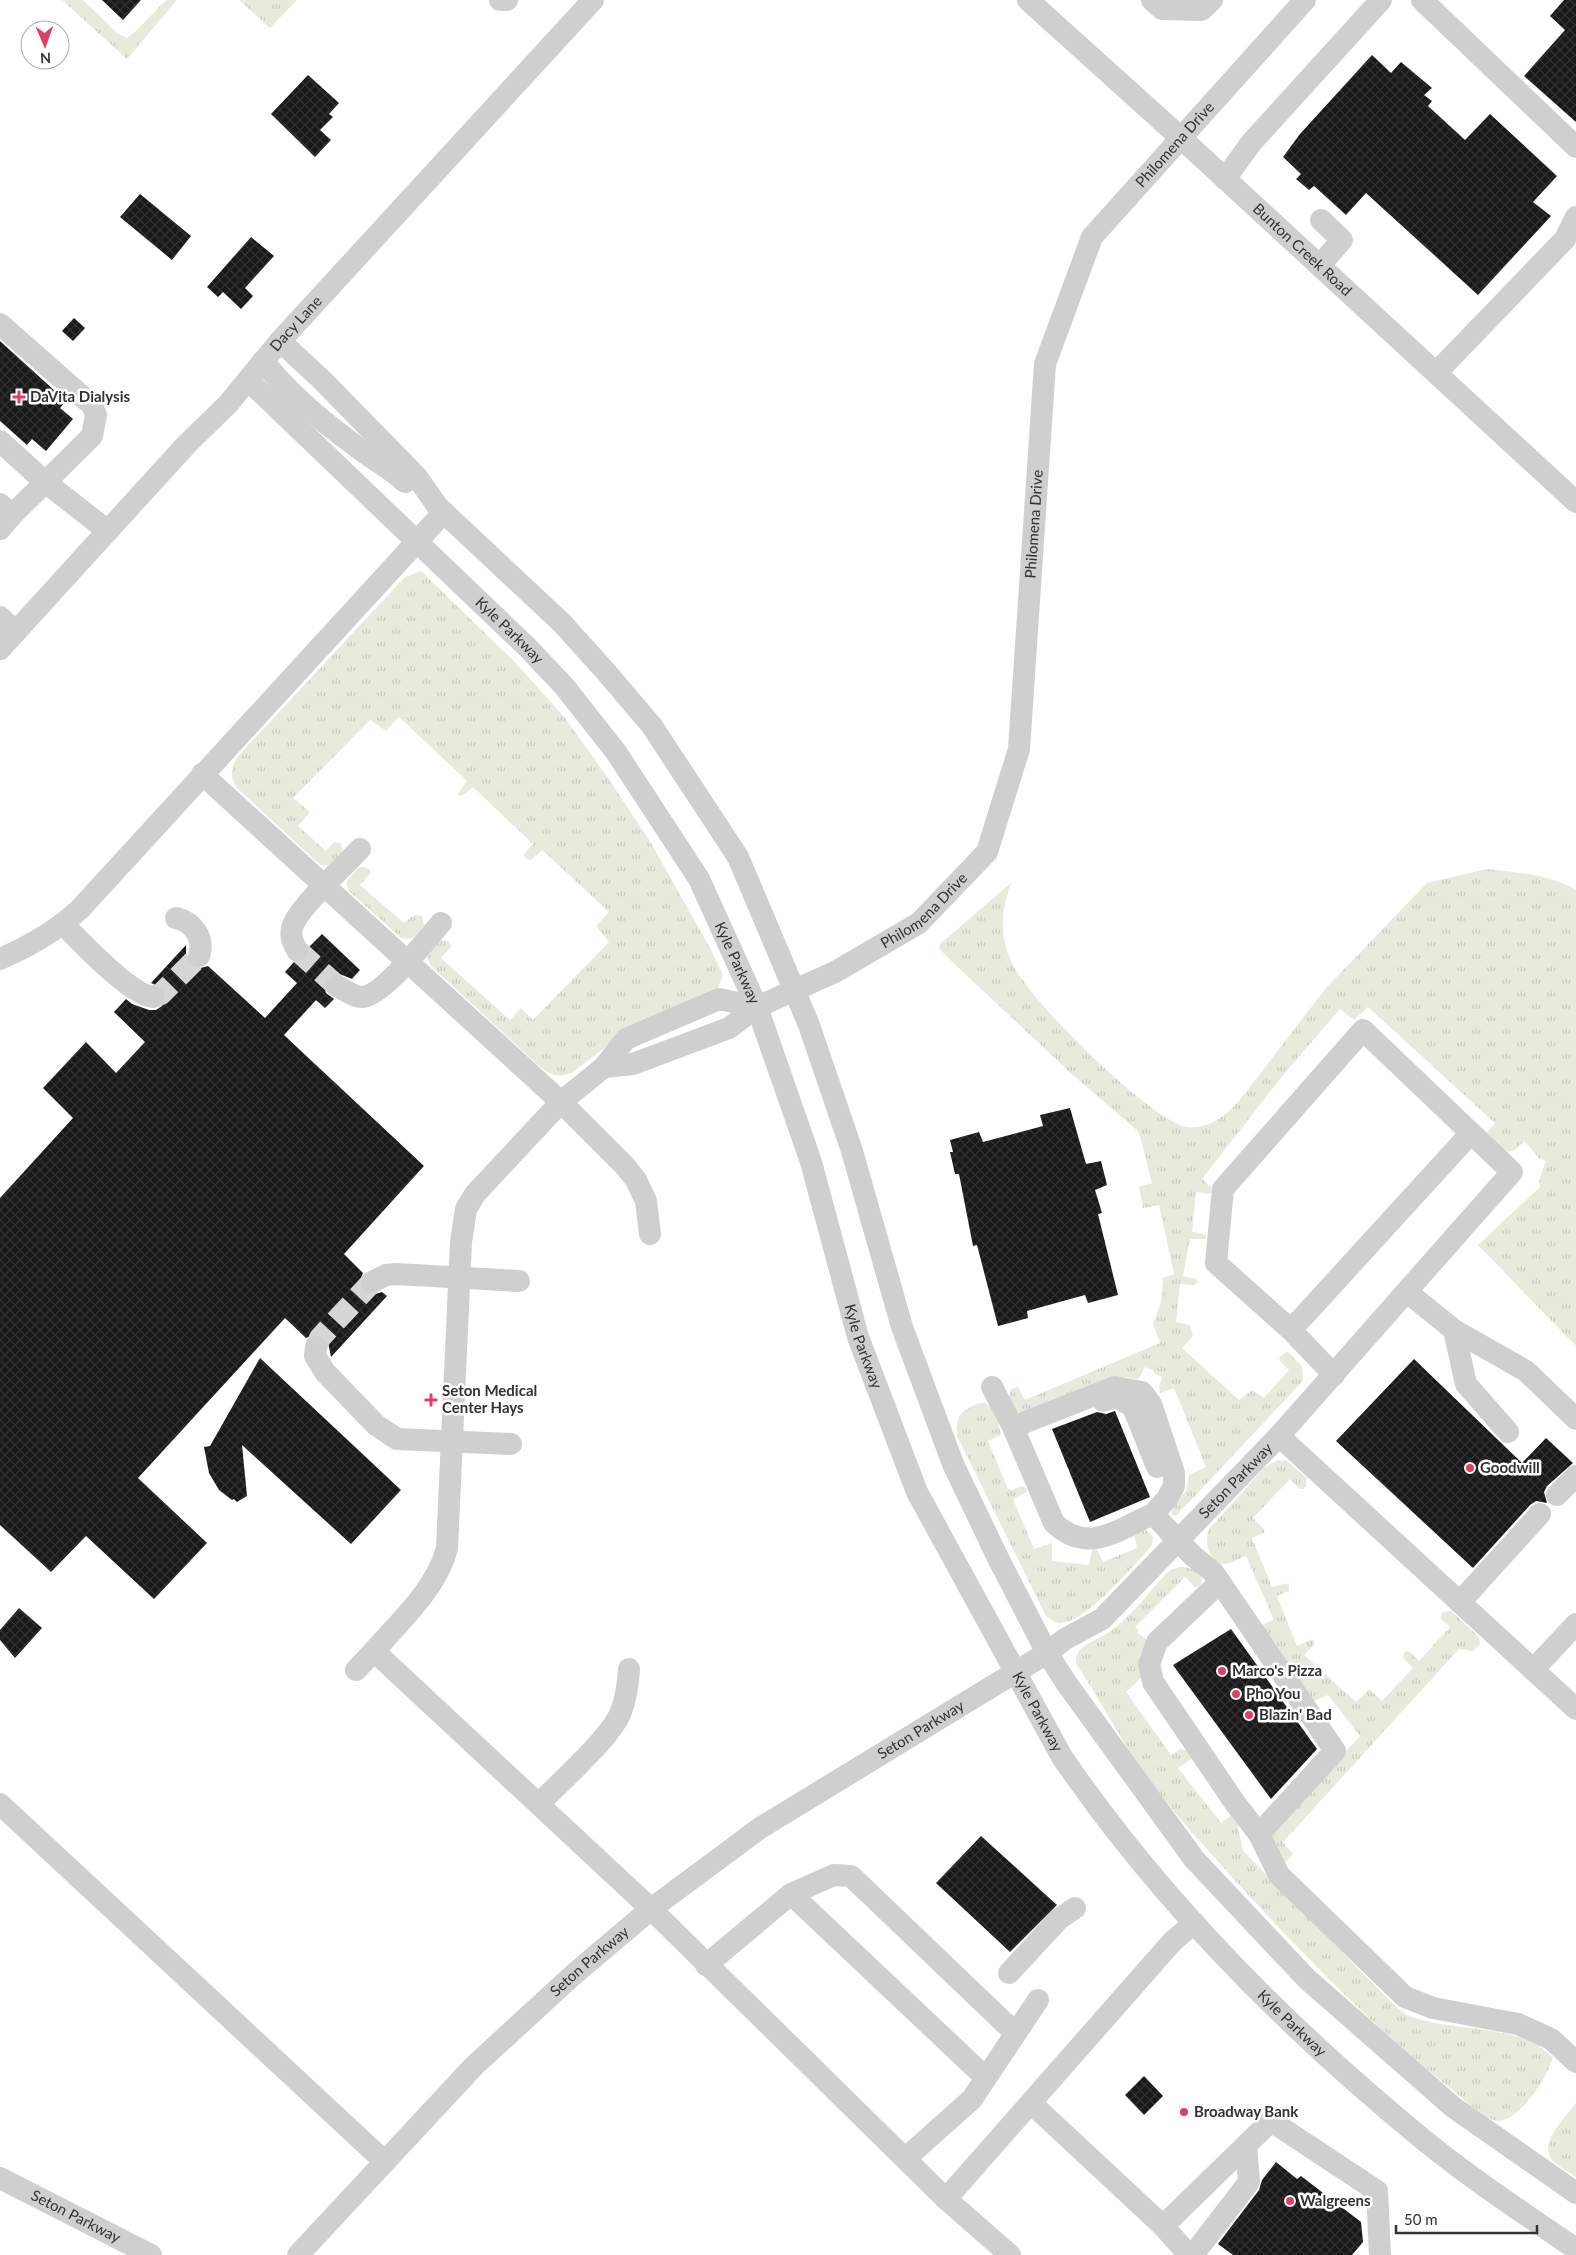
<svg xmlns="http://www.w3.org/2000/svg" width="1576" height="2255" font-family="Lato,sans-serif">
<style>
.grass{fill:url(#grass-tufts)}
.building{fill:url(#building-cross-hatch)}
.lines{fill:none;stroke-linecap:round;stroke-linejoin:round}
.minor-tunnel{stroke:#d6d6d6;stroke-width:22;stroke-dasharray:22 11;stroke-linecap:butt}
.minor{stroke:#cfcfcf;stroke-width:22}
.poi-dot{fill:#dc4165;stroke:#fff;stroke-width:2}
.labels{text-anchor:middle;stroke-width:5;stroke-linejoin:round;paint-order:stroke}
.street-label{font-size:15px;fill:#323232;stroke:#fff}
.poi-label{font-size:15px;font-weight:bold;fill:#323232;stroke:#fff;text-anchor:start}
</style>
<defs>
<pattern id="grass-tufts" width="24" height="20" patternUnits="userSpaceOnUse" patternTransform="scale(1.25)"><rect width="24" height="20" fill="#e7ebde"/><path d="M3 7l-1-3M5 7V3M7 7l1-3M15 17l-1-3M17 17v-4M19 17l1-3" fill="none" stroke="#c7cabf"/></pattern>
<pattern id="building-cross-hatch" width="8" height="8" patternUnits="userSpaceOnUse" patternTransform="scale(1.25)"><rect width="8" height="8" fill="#191919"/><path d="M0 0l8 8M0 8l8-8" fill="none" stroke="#323232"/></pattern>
</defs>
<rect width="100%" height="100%" fill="#fff"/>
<g class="grass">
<path d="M62 0H83L117 33 127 38 137 30 166 0H177L127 59Z"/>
<path d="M239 0H297L270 28Z"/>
<path d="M421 571 514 661 565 718 608 778 651 843 710 948 723 975 717 991 624 1033 573 1072C560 1078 551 1076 540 1067L430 965 427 955 440 940 448 941 452 946 441 958 510 1020 521 1008 533 1020 609 942 596 926 609 912 542 850 531 860 525 859 524 854 533 844 473 787 462 796 457 795 467 781 399 717 386 731 370 720 293 798 310 812 298 826 326 851 334 842 341 843 343 853 331 866 321 865 316 861 238 789C222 768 240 754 254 739L405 577Z"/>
<path d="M363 867 369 869 371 873 360 885 404 923 414 915 422 916 424 925C418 934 411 943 400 937L349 891 346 882 358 868Z"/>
<path d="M1487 869C1517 873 1549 874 1576 890V1346L1478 1245 1540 1187 1539 1180 1546 1161 1539 1158 1524 1141 1515 1150 1507 1152 1484 1136 1495 1123 1368 1007 1354 1020 1340 1009 1284 1074 1202 1179 1213 1189 1214 1192 1207 1194 1196 1192 1192 1232 1206 1235V1239H1190L1183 1276 1196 1279 1198 1282 1194 1285 1180 1284 1176 1322 1190 1325 1193 1336 1182 1348 1239 1400 1252 1390 1264 1398 1289 1370 1279 1360 1280 1357 1287 1351 1302 1366 1303 1381 1176 1516 1172 1515V1511L1187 1489 1189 1475 1206 1467 1174 1388 1160 1393 1159 1387 1162 1377 1154 1373V1371L1145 1367 1138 1380 1128 1377 1115 1378 1019 1416 1009 1398 1011 1389 1018 1387 1025 1400 1160 1343 1153 1324 1161 1302 1163 1278 1174 1274 1159 1205 1143 1208 1139 1187 1152 1183 1139 1132 1076 1078 946 956 939 948 940 944 1011 883C1001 912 999 935 1012 963 1027 998 1152 1122 1187 1127 1210 1129 1225 1116 1239 1101L1326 988 1427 883Z"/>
<path d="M984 1402C993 1406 1000 1425 1001 1435L988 1441 1008 1489 1012 1490 1022 1486 1026 1488 1027 1492 1013 1499 1034 1549 1052 1543V1561L1089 1565 1092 1549H1097L1103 1562 1137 1548 1134 1534 1146 1530 1153 1537 1152 1545C1135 1564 1086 1623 1060 1623 1055 1623 1051 1619 1046 1616L957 1436C956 1413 962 1409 984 1402Z"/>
<path d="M1286 1460 1307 1478 1306 1486 1304 1489H1300L1290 1479 1253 1518 1265 1530 1264 1533 1252 1538 1272 1587 1289 1583V1591L1277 1596 1297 1646 1312 1639 1314 1641V1645L1304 1655 1356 1702 1369 1689 1382 1701 1413 1668 1403 1658 1405 1652 1408 1651 1419 1661 1450 1627 1440 1618 1443 1612 1451 1611 1479 1637 1480 1644 1473 1651 1459 1649 1283 1842 1293 1854 1285 1863 1265 1844 1273 1831 1360 1736 1328 1695 1314 1701 1261 1625 1274 1620 1246 1556C1240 1558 1231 1564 1224 1564 1208 1563 1203 1538 1210 1528L1264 1468 1276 1461Z"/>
<path d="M1180 1567C1190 1567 1197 1569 1202 1579L1201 1585 1196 1588 1185 1577 1135 1627 1139 1630 1137 1633 1147 1640 1139 1657 1141 1678 1126 1692 1171 1755 1180 1749 1186 1750 1193 1758 1178 1768 1221 1823 1231 1816H1236L1243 1851 1391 2002C1396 2006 1402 2013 1409 2016 1453 2033 1521 2022 1553 2058 1547 2077 1521 2120 1498 2121 1488 2121 1463 2099 1455 2092 1377 2030 1309 1961 1242 1888 1207 1849 1170 1810 1140 1767 1117 1734 1099 1697 1076 1664 1074 1646 1094 1642 1106 1634 1129 1619 1146 1596 1164 1576L1170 1570Z"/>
<path d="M1576 2103V2177C1569 2172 1559 2167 1553 2161 1537 2144 1566 2117 1576 2103Z"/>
</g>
<g class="building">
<path d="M102 0H141L123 20Z"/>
<path d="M1564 0H1576V122L1524 76 1565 30 1550 16Z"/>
<path d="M1372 55 1391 73 1401 62 1432 88 1424 95 1432 101 1428 106 1465 140 1490 114 1557 176 1533 202 1551 216 1478 295 1366 193 1346 215 1314 186 1309 190 1296 179 1301 174 1283 157 1300 134Z"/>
<path d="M308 75 339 103 329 114 333 117 320 130 331 140 315 157 271 114Z"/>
<path d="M140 194 191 236 172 260 120 217Z"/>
<path d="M251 237 274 256 245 288 253 296 241 309 223 292 218 297 207 287Z"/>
<path d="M74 318 85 328 73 341 62 331Z"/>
<path d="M0 341 66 401 60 408 73 419 46 451 32 439 27 445 0 421Z"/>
<path d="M322 934 360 970 352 979 337 973 330 975 324 987 326 993 334 999 325 1008 316 1000 284 1035 424 1166 344 1254 363 1273 359 1282 364 1293 372 1295 382 1292 387 1296 331 1357 328 1342 324 1337 317 1334 306 1338 285 1318 138 1478 207 1543 154 1599 86 1536 51 1572 0 1525V1198L73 1118 43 1088 86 1042 116 1073 145 1042 114 1012 126 999 132 1004 149 1010H156L162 1006 166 1000V994L162 988 151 983 186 945V960L190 965 197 969 208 966 265 1018 297 983 285 972 294 962H303L308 957 309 947Z"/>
<path d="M1070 1108 1086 1164 1101 1161 1107 1185 1095 1190 1102 1213 1098 1214 1118 1295 1088 1303 1085 1295 1027 1311 1028 1318 998 1326 977 1245 973 1246 959 1174H955L950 1152H953L950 1140 979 1132 983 1142 1043 1126 1040 1115Z"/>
<path d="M260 1358 401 1490 351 1544 242 1445 247 1496 237 1502 234 1499 232 1500 219 1490 209 1473 204 1447 210 1446Z"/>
<path d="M1414 1359 1522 1463 1546 1438 1573 1463 1547 1486 1544 1492 1547 1503 1536 1501 1530 1505 1473 1568 1336 1441Z"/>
<path d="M1115 1411 1150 1497 1090 1522 1052 1429 1097 1412 1106 1414Z"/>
<path d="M19 1608 42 1628 15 1658 0 1640V1630Z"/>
<path d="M1231 1629 1317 1749 1271 1799 1173 1665Z"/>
<path d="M981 1836 1057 1905 1010 1952 936 1883Z"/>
<path d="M1144 2076 1163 2096 1144 2115 1125 2095Z"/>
<path d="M1276 2162 1297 2179 1301 2176 1361 2222 1363 2242 1352 2255H1233L1218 2244 1259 2190 1262 2180Z"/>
</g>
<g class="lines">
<g class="minor-tunnel">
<path d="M297 950 337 986"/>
<path d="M153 997 161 994 199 956"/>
<path d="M316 1347 320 1338 372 1282"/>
</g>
<g class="minor">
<path d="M500 0H507"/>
<path id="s1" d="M1028 0 1181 138 1576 502"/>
<path d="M1152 0 1162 9 1201 10 1212 0"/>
<path d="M1422 0 1576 147"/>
<path d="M1225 179 1251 143 1381 0"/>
<path d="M1320 265 1342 240 1321 220"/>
<path d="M0 324 92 405 96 415 92 436 12 515"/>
<path d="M280 341 322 380 417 477 438 507 562 623 607 673 652 726 738 857 809 1025 852 1151 902 1327 953 1464 999 1560 1047 1653 1067 1684 1194 1859 1307 1979 1453 2107 1576 2193"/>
<path d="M263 361C288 392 320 420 353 444 370 458 389 467 405 482"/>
<path d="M1437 372 1565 239 1576 217"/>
<path id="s2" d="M248 380 528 648 564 686 616 752 699 879 757 1007 811 1162 858 1337 917 1492 1062 1757C1162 1903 1288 2029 1425 2141 1473 2180 1525 2214 1576 2249"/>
<path d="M0 441 45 482 108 531"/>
<path d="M0 504 12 515 0 529"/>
<path d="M0 617 16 632"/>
<path id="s3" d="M0 649 187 444 228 404 280 341 593 0"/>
<path d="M202 774 561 1102 625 1166 636 1180 646 1201 650 1234"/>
<path d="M176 918C193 922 205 938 199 956"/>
<path d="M63 924C81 942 130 995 153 997"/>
<path d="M297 950C293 943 290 937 292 928 297 908 344 867 360 849"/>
<path d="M0 959C30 946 56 931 80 909L444 512"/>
<path d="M337 986C345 990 354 997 362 997 383 996 426 940 441 923"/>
<path d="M757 1007 719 999 626 1039 604 1067 561 1102 475 1194 466 1209 461 1242 447 1548C437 1588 401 1620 374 1651L651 1909 946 2199"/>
<path id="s4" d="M604 1067 633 1064 729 1028 757 1007 835 972 919 923 987 852 1019 749 1045 364 1092 237 1305 0"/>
<path d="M372 1282 386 1275 397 1274 519 1281"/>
<path d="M1407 1292 1454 1330 1526 1371 1576 1419"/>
<path d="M1291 1330 1216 1263 1223 1189 1363 1030 1471 1133 1291 1330 1334 1375"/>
<path d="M1454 1330 1466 1384 1508 1432"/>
<path d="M316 1347 315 1356 325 1372 376 1425 397 1439 511 1444"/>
<path d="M992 1387 1013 1427"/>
<path d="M1103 1401 1117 1397 1133 1407 1157 1467"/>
<path d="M1279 1436 1576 1709"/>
<path d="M1557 1495 1576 1476"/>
<path d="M1153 1514C1117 1530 1088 1555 1054 1523L1013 1427 1115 1387 1142 1392 1151 1404 1174 1473V1486L1167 1499 1153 1514 1193 1556 1213 1572 1335 1751 1259 1834 1235 1803 1153 1682 1149 1664 1157 1642 1220 1582"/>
<path d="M1460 1602 1540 1514"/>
<path d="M356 1670 374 1651"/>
<path d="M1533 1670 1576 1624"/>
<path d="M0 1804 385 2162"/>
<path d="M539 1804C559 1783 609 1739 620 1714 626 1700 628 1685 629 1669"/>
<path d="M1259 1834 1279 1875 1405 1997 1433 2008 1518 2024 1551 2039 1576 2062"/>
<path d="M791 1894 834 1875 851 1876 1014 2032"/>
<path d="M706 1965 791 1894 986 2078"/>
<path d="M1009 1973 1059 1919 1075 1908"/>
<path d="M1031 2103 1163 2226 1189 2255"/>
<path d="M906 2158 972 2099 1038 2000"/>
<path id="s5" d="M0 2178 151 2255"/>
<path d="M1163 2226 1271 2121 1377 2191 1380 2255"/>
<path id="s6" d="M298 2255 474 2066 573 1975 651 1909 760 1828 1047 1653 1065 1639 1102 1619 1279 1436 1512 1172 1471 1133"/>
<path d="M1010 2255 946 2199 1172 1942 1194 1923"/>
<path d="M1193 2255 1249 2182 1246 2145"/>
</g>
</g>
<g class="poi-dot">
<path d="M16.5 389.5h5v5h5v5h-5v5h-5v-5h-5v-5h5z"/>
<path d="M428.5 1392.5h5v5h5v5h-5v5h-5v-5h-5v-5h5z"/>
<circle cx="1470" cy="1468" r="5"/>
<circle cx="1222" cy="1671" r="5"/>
<circle cx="1236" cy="1694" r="5"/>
<circle cx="1249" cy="1715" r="5"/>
<circle cx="1184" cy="2112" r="5"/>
<circle cx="1290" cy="2201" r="5"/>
</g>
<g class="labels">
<g class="street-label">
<text dy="5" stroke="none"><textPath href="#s4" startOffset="1201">Philomena Drive</textPath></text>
<text dy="5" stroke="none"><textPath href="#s1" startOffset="371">Bunton Creek Road</textPath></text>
<text dy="5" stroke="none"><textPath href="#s3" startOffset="440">Dacy Lane</textPath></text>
<text dy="5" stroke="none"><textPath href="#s4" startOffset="781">Philomena Drive</textPath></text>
<text dy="5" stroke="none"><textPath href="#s2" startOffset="362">Kyle Parkway</textPath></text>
<text dy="5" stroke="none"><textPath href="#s4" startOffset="361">Philomena Drive</textPath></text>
<text dy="5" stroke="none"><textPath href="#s2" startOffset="768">Kyle Parkway</textPath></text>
<text dy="5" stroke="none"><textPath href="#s2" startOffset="1172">Kyle Parkway</textPath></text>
<text dy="5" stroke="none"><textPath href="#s6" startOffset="1224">Seton Parkway</textPath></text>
<text dy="5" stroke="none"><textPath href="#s2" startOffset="1578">Kyle Parkway</textPath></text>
<text dy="5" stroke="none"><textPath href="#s6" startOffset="819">Seton Parkway</textPath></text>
<text dy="5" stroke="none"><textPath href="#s6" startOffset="414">Seton Parkway</textPath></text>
<text dy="5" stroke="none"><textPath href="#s2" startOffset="1982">Kyle Parkway</textPath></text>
<text dy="5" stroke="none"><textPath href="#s5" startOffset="85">Seton Parkway</textPath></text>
</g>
<g class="poi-label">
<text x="30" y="402">DaVita Dialysis</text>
<text x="442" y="1396">Seton Medical<tspan x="442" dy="17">Center Hays</tspan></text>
<text x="1480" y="1473">Goodwill</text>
<text x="1232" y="1676">Marco's Pizza</text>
<text x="1246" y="1699">Pho You</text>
<text x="1259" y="1720">Blazin' Bad</text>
<text x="1194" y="2117">Broadway Bank</text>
<text x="1300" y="2206">Walgreens</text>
</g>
</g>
<g transform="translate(45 45) rotate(178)"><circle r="24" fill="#ffffff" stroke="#adadad"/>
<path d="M0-4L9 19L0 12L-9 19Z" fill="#dc4165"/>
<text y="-8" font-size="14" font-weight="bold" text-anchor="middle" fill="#323232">N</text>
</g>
<path d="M1396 2225v8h141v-8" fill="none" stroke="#323232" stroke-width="2.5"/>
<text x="1404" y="2225" font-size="15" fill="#323232" stroke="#ffffff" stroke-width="4" paint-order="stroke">50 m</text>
</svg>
